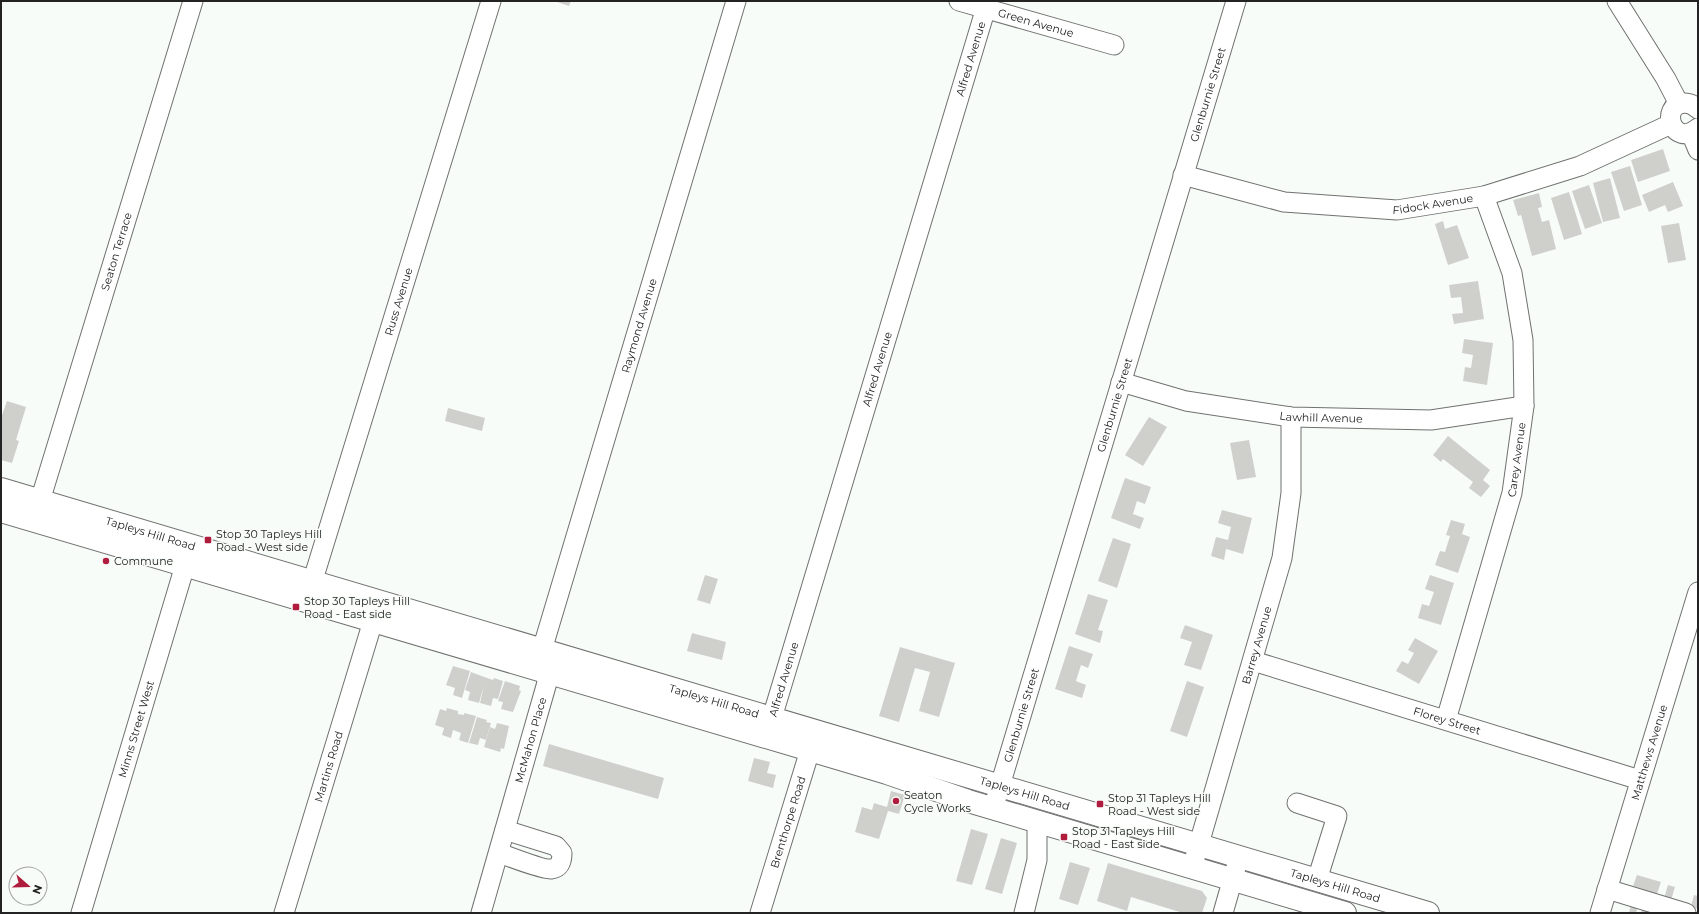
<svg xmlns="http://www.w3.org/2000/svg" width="1699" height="914" font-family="Montserrat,sans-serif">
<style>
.building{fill:#cfd0cc}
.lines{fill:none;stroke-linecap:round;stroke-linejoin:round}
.minor-casing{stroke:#6f726f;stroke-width:21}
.major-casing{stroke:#6f726f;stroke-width:24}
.minor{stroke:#fff;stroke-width:19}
.major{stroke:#fff;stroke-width:22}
.poi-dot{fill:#b01c3e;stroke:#f8fcf8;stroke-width:1.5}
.labels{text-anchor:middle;stroke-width:3;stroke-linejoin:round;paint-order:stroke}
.street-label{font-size:11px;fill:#222322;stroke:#f8fcf8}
.poi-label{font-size:11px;fill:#222322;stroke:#f8fcf8;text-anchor:start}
</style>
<rect width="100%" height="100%" fill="#f8fcf8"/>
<g class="building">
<path d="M554 1H571L569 6Z"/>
<path d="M1663 149 1670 171 1638 182 1631 160Z"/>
<path d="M1630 166 1642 205 1624 211 1611 172Z"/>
<path d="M1610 178 1620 218 1603 222 1593 183Z"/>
<path d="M1673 182 1683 206 1668 212 1665 205 1649 212 1642 195Z"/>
<path d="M1589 185 1602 223 1585 229 1572 191Z"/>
<path d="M1569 192 1582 234 1564 240 1551 198Z"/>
<path d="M1539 193 1542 207 1538 208 1542 222 1549 220 1556 249 1532 256 1521 215 1518 216 1513 200Z"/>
<path d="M1443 221 1445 229 1457 225 1469 258 1448 265 1435 224Z"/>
<path d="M1679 223 1686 260 1668 263 1661 226Z"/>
<path d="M1478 281 1484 319 1454 324 1452 314 1463 313 1461 297 1451 298 1449 285Z"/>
<path d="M1464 339 1493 343 1487 385 1463 381 1465 367 1471 368 1473 355 1462 353Z"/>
<path d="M7 401 26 407 16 440 19 441 12 463 1 460V418Z"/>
<path d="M448 408 485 418 482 431 445 421Z"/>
<path d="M1149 417 1167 427 1143 466 1125 455Z"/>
<path d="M1448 436 1490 470 1483 480 1490 486 1481 497 1469 488 1473 482 1443 459 1441 462 1433 455Z"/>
<path d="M1249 440 1256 477 1237 480 1230 443Z"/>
<path d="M1125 478 1151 487 1145 504 1137 501 1133 514 1144 518 1140 529 1111 518Z"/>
<path d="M1222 510 1252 518 1243 554 1226 549 1224 560 1211 556 1216 537 1228 540 1231 527 1218 523Z"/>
<path d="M1451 520 1465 524 1462 534 1470 537 1458 573 1435 565 1440 551 1445 552 1450 536 1446 535Z"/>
<path d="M1113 538 1131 544 1117 588 1098 581Z"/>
<path d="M705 575 718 579 710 604 697 600Z"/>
<path d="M1430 575 1454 583 1441 625 1418 618 1422 604 1429 606 1434 592 1425 589Z"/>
<path d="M1088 594 1108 600 1098 630 1103 631 1100 643 1075 634Z"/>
<path d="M1185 625 1213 635 1201 670 1184 665 1192 642 1180 638Z"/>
<path d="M692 633 726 642 722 660 687 651Z"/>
<path d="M1415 638 1438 651 1419 684 1396 671 1402 661 1408 664 1414 653 1408 650Z"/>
<path d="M1069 646 1093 654 1088 668 1081 665 1076 681 1086 685 1082 698 1055 689Z"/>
<path d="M900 647 955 663 939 717 919 711 930 672 915 668 899 722 879 716Z"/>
<path d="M453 666 470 671 462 698 453 695 455 688 446 685Z"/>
<path d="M471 672 487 678 493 680 494 678 503 681 498 699 493 698 491 706 480 703 484 685 479 703 468 700 470 692 465 690Z"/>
<path d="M505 681 520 686 519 690 521 691 513 712 501 709 503 702 498 701Z"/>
<path d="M1187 681 1204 687 1187 737 1170 731Z"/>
<path d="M447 708 458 711V714L464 715V713L476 716 468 743 459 740 461 733 453 730 451 738 442 735 444 728 435 725 440 709 446 711Z"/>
<path d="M477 717 487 720 486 722 491 723 486 740 480 738 478 745 469 743Z"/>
<path d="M497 723 509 726 504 749 501 748 500 752 484 747 490 727 495 729Z"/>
<path d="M549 744 664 778 658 799 543 766Z"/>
<path d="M754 758 770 762 767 773 776 775 773 788 748 781Z"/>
<path d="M891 791 905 795 899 814 888 811 879 839 855 832 862 807 872 810 874 803 887 807Z"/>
<path d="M971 829 988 834 972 885 956 881Z"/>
<path d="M1001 838 1017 843 1002 894 985 889Z"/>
<path d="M1070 862 1090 868 1078 905 1059 899Z"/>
<path d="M1108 863 1202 891 1207 898 1202 913H1183L1131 897 1127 911 1097 901Z"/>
<path d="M1637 875 1661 882 1657 894 1633 886Z"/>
<path d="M1668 885 1675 887 1671 900 1664 898Z"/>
<path d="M1694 895 1698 896V909L1691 906Z"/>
<path d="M1631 904 1638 906 1636 913H1629Z"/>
<path d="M1643 907 1650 910 1649 913H1641Z"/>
</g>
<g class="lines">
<g class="minor-casing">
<g id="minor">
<path id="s1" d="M959 1 1114 45"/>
<path d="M1617 1 1666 79 1679 104"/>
<path d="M1698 109C1694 105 1690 103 1684 103 1659 105 1672 149 1698 128"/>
<path d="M1691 133 1698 150"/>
<path id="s2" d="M1183 175 1284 202 1397 210 1484 196 1580 166 1671 124"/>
<path id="s3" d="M1121 382 1186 401 1291 417 1431 420 1524 406"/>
<path id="s4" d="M40 501 193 1"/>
<path id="s5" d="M308 596 491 1"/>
<path id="s6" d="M1253 661 1640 780"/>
<path id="s7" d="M1446 720 1512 493 1524 406 1523 340 1512 273 1484 196"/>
<path id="s8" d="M768 731 988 1"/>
<path d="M1297 803 1337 816 1317 880"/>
<path id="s9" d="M993 809 1236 1"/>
<path d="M499 853C508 856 543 870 551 869 560 868 562 861 562 853L556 846 505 830"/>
<path id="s10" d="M1192 868 1282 558 1291 493V417"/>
<path d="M1607 889 1686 913"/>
<path id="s11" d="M81 913 189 552"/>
<path id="s12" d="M284 913 373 621"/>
<path id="s13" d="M481 913 546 686 549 672 542 650 736 1"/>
<path id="s14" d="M760 913 814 737"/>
<path d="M1024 913 1037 860V832L1039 822"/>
<path d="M1223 913 1239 857"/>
<path id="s15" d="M1600 913 1698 592"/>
</g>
</g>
<g class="major-casing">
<g id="major">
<path id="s16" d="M1 489 1428 913"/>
<path d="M1 511 810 750 887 773 968 801 1345 913"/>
</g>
</g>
<use href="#minor" class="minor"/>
<use href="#major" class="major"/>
</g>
<g class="poi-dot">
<rect x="204" y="536" width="8" height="8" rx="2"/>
<circle cx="106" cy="561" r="4"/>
<rect x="292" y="603" width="8" height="8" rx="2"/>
<circle cx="896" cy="801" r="4"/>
<rect x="1096" y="800" width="8" height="8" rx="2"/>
<rect x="1060" y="833" width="8" height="8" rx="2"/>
</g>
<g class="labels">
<g class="street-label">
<text dy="4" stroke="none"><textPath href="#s1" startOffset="80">Green Avenue</textPath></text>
<text dy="4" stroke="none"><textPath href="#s8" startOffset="702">Alfred Avenue</textPath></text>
<text dy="4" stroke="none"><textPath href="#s9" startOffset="746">Glenburnie Street</textPath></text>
<text dy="4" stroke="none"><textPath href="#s2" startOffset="254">Fidock Avenue</textPath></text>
<text dy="4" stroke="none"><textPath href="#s4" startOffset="261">Seaton Terrace</textPath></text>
<text dy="4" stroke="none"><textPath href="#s5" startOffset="308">Russ Avenue</textPath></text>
<text dy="4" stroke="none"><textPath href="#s13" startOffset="612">Raymond Avenue</textPath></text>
<text dy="4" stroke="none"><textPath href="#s8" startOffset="378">Alfred Avenue</textPath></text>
<text dy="4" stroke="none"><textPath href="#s9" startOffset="422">Glenburnie Street</textPath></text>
<text dy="4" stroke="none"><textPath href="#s3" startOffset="204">Lawhill Avenue</textPath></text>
<text dy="4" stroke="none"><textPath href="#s7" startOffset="270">Carey Avenue</textPath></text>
<text dy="4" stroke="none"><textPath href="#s16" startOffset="156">Tapleys Hill Road</textPath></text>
<text dy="4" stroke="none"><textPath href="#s10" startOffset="232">Barrey Avenue</textPath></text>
<text dy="4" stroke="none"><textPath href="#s8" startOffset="54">Alfred Avenue</textPath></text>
<text dy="4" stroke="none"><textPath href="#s16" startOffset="744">Tapleys Hill Road</textPath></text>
<text dy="4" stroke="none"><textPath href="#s9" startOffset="98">Glenburnie Street</textPath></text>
<text dy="4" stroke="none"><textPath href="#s6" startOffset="203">Florey Street</textPath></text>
<text dy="4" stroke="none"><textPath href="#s11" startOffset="192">Minns Street West</textPath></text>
<text dy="4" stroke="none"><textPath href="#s13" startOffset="180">McMahon Place</textPath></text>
<text dy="4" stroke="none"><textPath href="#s15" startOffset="168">Matthews Avenue</textPath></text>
<text dy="4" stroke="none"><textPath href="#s12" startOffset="153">Martins Road</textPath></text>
<text dy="4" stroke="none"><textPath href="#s16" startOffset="1068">Tapleys Hill Road</textPath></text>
<text dy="4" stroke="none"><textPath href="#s14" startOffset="95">Brenthorpe Road</textPath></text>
<text dy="4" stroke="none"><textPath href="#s16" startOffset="1392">Tapleys Hill Road</textPath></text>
</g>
<g class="poi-label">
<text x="216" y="538">Stop 30 Tapleys Hill<tspan x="216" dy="13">Road - West side</tspan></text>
<text x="114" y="565">Commune</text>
<text x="304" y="605">Stop 30 Tapleys Hill<tspan x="304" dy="13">Road - East side</tspan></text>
<text x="904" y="799">Seaton<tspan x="904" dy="13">Cycle Works</tspan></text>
<text x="1108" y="802">Stop 31 Tapleys Hill<tspan x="1108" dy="13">Road - West side</tspan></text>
<text x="1072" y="835">Stop 31 Tapleys Hill<tspan x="1072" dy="13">Road - East side</tspan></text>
</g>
</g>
<rect width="1699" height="914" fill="none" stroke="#222322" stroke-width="4"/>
<g transform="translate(28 886) rotate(110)"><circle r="19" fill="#f8fcf8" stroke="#a2a5a2"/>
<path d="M0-3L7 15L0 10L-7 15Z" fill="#b01c3e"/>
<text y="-6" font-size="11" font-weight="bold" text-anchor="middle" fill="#222322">N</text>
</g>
</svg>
